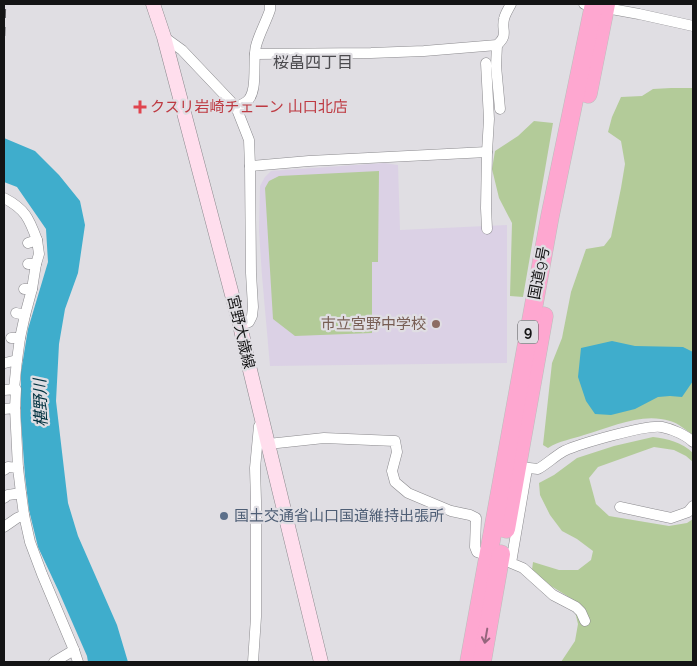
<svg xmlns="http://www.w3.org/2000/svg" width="697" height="666" font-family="Raleway,'Noto Sans JP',sans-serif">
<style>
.education{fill:#dbd1e5}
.green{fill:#b3cb99}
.water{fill:#3fadcc}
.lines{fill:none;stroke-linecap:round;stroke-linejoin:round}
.minor-casing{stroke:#8b8a8e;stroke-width:11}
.secondary-casing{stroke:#8b8a8e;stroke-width:15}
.trunk-casing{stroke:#bdbdbd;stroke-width:19}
.minor{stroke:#fff;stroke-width:10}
.secondary{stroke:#ffdeed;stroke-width:14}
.trunk{stroke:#fea7d0;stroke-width:18}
.rail{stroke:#5b5a5d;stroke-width:2.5;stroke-dasharray:9 9;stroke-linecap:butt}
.oneway{stroke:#95657c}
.health-dot{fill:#e0444e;stroke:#e0dee3;stroke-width:2}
.education-dot{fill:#8d6e63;stroke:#e0dee3;stroke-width:2}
.service-dot{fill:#5c6f8a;stroke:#e0dee3;stroke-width:2}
.labels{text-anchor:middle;stroke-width:4.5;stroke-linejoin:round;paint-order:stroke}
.shield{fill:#e0dee3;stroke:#515153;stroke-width:1}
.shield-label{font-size:14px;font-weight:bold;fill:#141415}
.health-label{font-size:15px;fill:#be3a42;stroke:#e0dee3;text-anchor:start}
.street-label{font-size:15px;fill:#141415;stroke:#e0dee3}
.education-label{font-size:15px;fill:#785e54;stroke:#e0dee3;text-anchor:end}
.service-label{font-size:15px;fill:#4e5e75;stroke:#e0dee3;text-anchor:start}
.neighbourhood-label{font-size:16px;fill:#4b4a4e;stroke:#e0dee3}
.water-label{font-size:16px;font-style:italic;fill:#00303e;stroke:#e0dee3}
</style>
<rect width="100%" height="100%" fill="#e0dee3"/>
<path class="education" d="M384 163 398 165 400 230 507 225V363L270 366 262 276 259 231 260 186 265 177 271 171Z"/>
<g class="green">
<path d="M671 88H693V435C686 430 678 423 670 421 642 412 612 427 584 435 572 439 559 441 548 448L543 445 552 363 562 338 571 292 586 249 604 246 611 237 621 188 625 164 621 141 608 132 612 117 621 97 642 96 653 89Z"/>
<path d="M534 121 553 123 523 297 510 296 512 223 499 198 492 169 495 151 518 136Z"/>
<path d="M379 171 378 262H372V333L295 336 273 319 265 188 269 181 279 176Z"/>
<path d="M653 437C668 439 682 442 693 453V462L686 456 674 450 654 447 598 467 589 478 596 504 609 516 669 526 687 523 693 519V662H561L575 641 578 624 572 599 551 586 532 570 533 562 559 570H578L591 560 593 551 577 539 562 531 550 515 540 495 539 483 554 475 577 458 614 446Z"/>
</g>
<g class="water">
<path d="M4 138 35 151 59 175 80 201 85 225 78 273 65 309 59 344 56 401 68 503 78 536 117 625 128 662H88L87 656 59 592 38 547 29 510 25 476 21 421V372L28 329 48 262 46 229 17 187 4 182Z"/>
<path d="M612 341 635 346 683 347 693 352V381L682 397 670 396 658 397 635 409 611 415 595 414 586 401 578 377 581 348Z"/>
</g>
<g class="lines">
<g class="minor-casing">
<g id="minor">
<path d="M584 4 639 14 693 26"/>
<path d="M164 37 182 50 236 107 249 140 250 166 251 273 253 307 252 316 249 322 240 325"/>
<path d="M497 45 496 66 500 109"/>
<path d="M255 54 371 53 424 51 497 45C509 34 501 31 504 19 505 14 509 8 511 4"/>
<path d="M486 63 489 119 487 152 486 208 487 229"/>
<path d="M236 107C239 106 243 104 246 102 259 93 252 61 256 46 259 34 266 22 270 10V4"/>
<path d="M250 166 309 161 487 152"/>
<path d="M4 198C25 209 29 218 37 240"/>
<path d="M28 243 37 240 39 254 36 264"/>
<path d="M28 264H36L32 289"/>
<path d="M24 289H32L25 315"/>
<path d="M16 313 25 315 20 338"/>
<path d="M11 338H20L17 360"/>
<path d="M5 363 17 360 14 389"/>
<path d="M4 390 16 389 15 408"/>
<path d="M4 409 15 408 18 468"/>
<path d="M268 444 324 438 395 441 397 452 392 471 395 482 408 493 451 511 470 515 476 518 475 547 477 552 489 556"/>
<path d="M520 467 538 469C547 464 555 456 564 451 579 444 647 424 662 427 672 429 686 435 693 442"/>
<path d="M527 469 511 563 523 568 553 595 576 607 581 612 585 621"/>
<path d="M4 470 8 467 18 468 21 493"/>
<path d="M4 498 8 495 21 493 24 515"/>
<path d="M620 507 671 518 688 512 693 506"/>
<path d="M4 527 17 518 24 515 30 542 42 574 74 650"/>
<path d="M54 662 74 650 78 662"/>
<path d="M253 662 256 617V501L255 468 259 426 263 421"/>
</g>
</g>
<g class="secondary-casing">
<path id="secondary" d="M153 4 164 37 240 325 250 370 321 662"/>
</g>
<g class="trunk-casing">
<g id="trunk">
<path d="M588 94 606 4"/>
<path d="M506 529 544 316"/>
<path d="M469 662 550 216 594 4"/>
<path d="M482 662 501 554"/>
</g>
</g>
<use href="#minor" class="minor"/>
<use href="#secondary" class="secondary"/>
<use href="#trunk" class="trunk"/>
<path class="rail" d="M4 36 5 4"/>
</g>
<defs><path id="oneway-shaft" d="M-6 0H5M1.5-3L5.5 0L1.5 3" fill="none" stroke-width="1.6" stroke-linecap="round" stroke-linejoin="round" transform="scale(1.25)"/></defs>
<use class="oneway" href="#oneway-shaft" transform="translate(486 636) rotate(100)"/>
<path class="health-dot" d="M137.5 99.5h5v5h5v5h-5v5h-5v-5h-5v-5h5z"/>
<circle class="education-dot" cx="436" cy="324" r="5"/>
<circle class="service-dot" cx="224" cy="516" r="5"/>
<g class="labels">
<rect class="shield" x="518" y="320.5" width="20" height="23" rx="4"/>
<g class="shield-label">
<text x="528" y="337">9</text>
</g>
<g class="health-label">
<text x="150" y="112">クスリ岩崎チェーン 山口北店</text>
</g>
<g class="street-label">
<text transform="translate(539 273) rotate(-79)" y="5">国道9号</text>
<text transform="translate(241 332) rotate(77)" y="5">宮野大歳線</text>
</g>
<g class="education-label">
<text x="426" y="329">市立宮野中学校</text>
</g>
<g class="service-label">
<text x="234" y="521">国土交通省山口国道維持出張所</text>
</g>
<g class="neighbourhood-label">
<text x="313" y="68">桜畠四丁目</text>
</g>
<g class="water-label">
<text transform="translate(40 403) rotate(-92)" y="6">椹野川</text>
</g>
</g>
<rect width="697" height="666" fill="none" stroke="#141415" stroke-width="10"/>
</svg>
